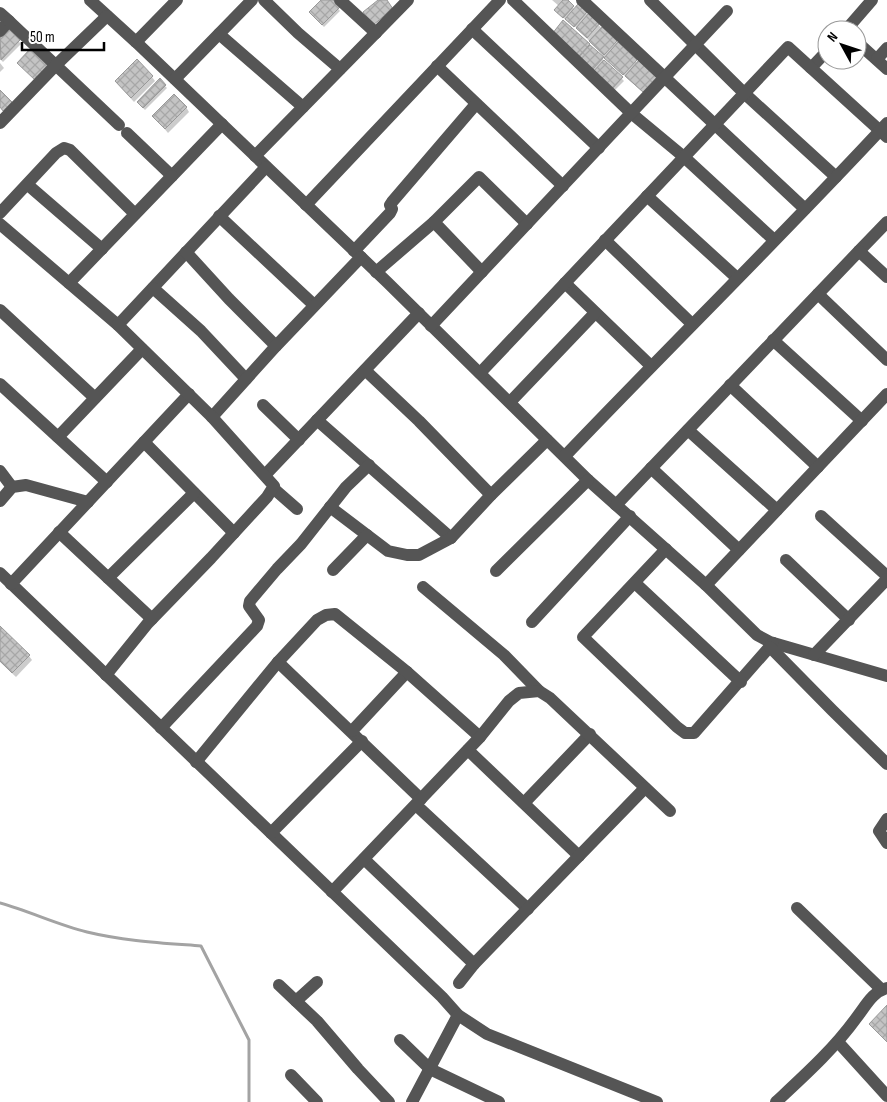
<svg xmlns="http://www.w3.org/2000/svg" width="887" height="1102" font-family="'Sofia Sans Condensed',sans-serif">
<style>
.shadow{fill:#0003}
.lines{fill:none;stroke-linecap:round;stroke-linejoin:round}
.stream{stroke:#a3a3a3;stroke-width:3}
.building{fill:url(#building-cross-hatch);stroke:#999}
.minor{stroke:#555;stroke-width:12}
</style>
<defs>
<pattern id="building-cross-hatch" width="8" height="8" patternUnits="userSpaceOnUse" patternTransform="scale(1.25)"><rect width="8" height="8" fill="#c4c4c4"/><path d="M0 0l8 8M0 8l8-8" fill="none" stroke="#a7a7a7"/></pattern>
</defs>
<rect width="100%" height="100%" fill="#fff"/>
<g class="shadow">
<path d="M323 0H331L340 11 324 27 312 15Z"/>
<path d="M552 0H566L575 10 586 13 636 61 645 94 608 61 577 28 557 13 559 6Z"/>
<path d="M9 31 21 44 3 62 0 59V40Z"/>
<path d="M556 39 589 45 624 81 613 92Z"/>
<path d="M0 63 4 68 0 72Z"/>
<path d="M152 77 155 81 134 102 116 82Z"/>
<path d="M165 86 167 88 145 110 140 105 138 102Z"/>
<path d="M186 107 189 112 168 133 154 116Z"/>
<path d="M0 628 29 656 32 660 16 677 0 662Z"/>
</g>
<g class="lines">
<path class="stream" d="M0 903C29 911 58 925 87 932 124 941 163 943 201 946L249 1040V1102"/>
</g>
<g class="building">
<path d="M321 0H333L340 7 322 25 309 12Z"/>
<path d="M378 0H387L393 9 373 25 363 12Z"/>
<path d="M563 0H568L574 6 563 18 554 10Z"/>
<path d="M578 4 587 12 574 27 565 19Z"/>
<path d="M589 13 600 23 587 38 576 28Z"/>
<path d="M563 20 590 44 578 57 552 34Z"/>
<path d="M602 27 617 41 604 55 589 41Z"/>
<path d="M9 29 20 40 1 60 0 38Z"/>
<path d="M618 42 637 60 623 75 604 58Z"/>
<path d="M590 45 604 57 591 71 577 59Z"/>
<path d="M30 49 48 66 35 80 17 63Z"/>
<path d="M137 59 153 76 131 98 115 81Z"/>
<path d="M604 60 623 77 611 90 592 73Z"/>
<path d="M639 60 657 77 643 92 625 76Z"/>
<path d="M160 78 166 85 143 108 137 102Z"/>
<path d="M0 90 12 102 3 111 0 107Z"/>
<path d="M174 94 187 107 165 129 152 116Z"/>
<path d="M0 626 30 655 12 673 0 661Z"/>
<path d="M887 1005V1042L869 1024Z"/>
</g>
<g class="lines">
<g class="minor">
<path d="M90 0 136 42 387 282 588 480 706 585 757 635 770 642 887 676"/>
<path d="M264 0 298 33 340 69"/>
<path d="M340 0 376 33"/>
<path d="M513 0 631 113 684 157 774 240"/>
<path d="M582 0 805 209"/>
<path d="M650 0 744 93 836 177"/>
<path d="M0 13 9 21 0 31"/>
<path d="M9 21 119 125"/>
<path d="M472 29 599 148"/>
<path d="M846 30 872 0"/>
<path d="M219 34 303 107"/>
<path d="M136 42 177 0"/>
<path d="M857 42 887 69"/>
<path d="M877 59 887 48"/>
<path d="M437 66 563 186"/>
<path d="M811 68 827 51"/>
<path d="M175 79 252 0"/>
<path d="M0 123 55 66 107 16"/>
<path d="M127 133 172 176 222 124"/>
<path d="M255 156 408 0"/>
<path d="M28 185 102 249"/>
<path d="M647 196 737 278"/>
<path d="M306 205 500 0"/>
<path d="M0 213 56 153 64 148 70 150 135 214"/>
<path d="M219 216 314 305"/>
<path d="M0 224 118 325 266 167"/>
<path d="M605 240 692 324"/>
<path d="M354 251 390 213 392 209 390 205 392 202 476 104"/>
<path d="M859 251 887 222"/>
<path d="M186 252 229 299 276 346"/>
<path d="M376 272 434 222"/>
<path d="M482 272 434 222 479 177 527 224"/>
<path d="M69 283 172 176"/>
<path d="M565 283 651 366"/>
<path d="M153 288 201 331 246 379"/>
<path d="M818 294 887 360"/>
<path d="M0 310 95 398"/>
<path d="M431 326 727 11"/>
<path d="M773 340 862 421"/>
<path d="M365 370 419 421 491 495"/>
<path d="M480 373 788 47 887 137"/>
<path d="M0 384 107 482"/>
<path d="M730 385 818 467"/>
<path d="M510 402 595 313"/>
<path d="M263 405 299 440"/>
<path d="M212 417 276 346 361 257"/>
<path d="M317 420 451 538"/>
<path d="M688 430 777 510"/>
<path d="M58 437 142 349"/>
<path d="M144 442 234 533"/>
<path d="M565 456C671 345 782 236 887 123"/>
<path d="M651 468 739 550"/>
<path d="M0 471 12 487"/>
<path d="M265 475 419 313"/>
<path d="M273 488 297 509"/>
<path d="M0 501 12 487 26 485 88 502"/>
<path d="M616 505 859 251 887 277"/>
<path d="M330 507 388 551 407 555H419L451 538 491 495 547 440"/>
<path d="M821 516 887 576"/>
<path d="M59 532 152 619"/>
<path d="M666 549 583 637 677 727 685 733H694L773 643"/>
<path d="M786 560 849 620"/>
<path d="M333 570 367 535"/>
<path d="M496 571 588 480"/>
<path d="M0 573 442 997 458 1015 487 1034 657 1102"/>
<path d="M108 578 194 493"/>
<path d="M635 583 741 682"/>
<path d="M11 584 189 394"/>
<path d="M706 585 887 394"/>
<path d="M423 587 504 655 539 691"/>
<path d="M532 622 630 516"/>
<path d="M770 647 832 710 887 764"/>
<path d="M814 655 887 579"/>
<path d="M278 662 421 799"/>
<path d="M106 675 148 623 211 558 267 497 274 486 212 417 118 325"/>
<path d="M161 728 257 626 259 620 249 606 250 601 277 569 301 544 346 487 369 465"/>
<path d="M352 731 407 672"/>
<path d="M468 750 579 856"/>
<path d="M196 762 278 662 317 620 326 615 335 614 407 672 480 737"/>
<path d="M524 803 590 734"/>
<path d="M416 805 528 909"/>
<path d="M887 819 879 831 887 843"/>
<path d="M271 833 362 741"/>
<path d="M364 859 474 964"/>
<path d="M332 892 480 737 509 701 519 693 539 691 550 698 670 811"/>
<path d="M797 908 881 989"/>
<path d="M459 983 474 964 645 788"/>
<path d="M279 985 317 1021 358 1069 389 1102"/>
<path d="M296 1001 317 982"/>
<path d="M400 1040 430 1069 499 1102"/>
<path d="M838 1042 887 1096"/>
<path d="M291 1075 317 1102"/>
<path d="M412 1102 458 1015"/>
<path d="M776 1102C805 1075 834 1049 857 1017 865 1007 873 991 887 988"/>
</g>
</g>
<g transform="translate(842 45) rotate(310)"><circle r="24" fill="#ffffff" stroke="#999999"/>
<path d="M0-4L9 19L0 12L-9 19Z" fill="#000000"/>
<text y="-8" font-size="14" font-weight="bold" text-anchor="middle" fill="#000000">N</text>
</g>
<path d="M22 42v8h82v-8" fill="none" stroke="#000000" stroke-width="2.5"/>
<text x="30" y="42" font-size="15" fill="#000000" stroke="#ffffff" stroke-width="4" paint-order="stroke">50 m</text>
</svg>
